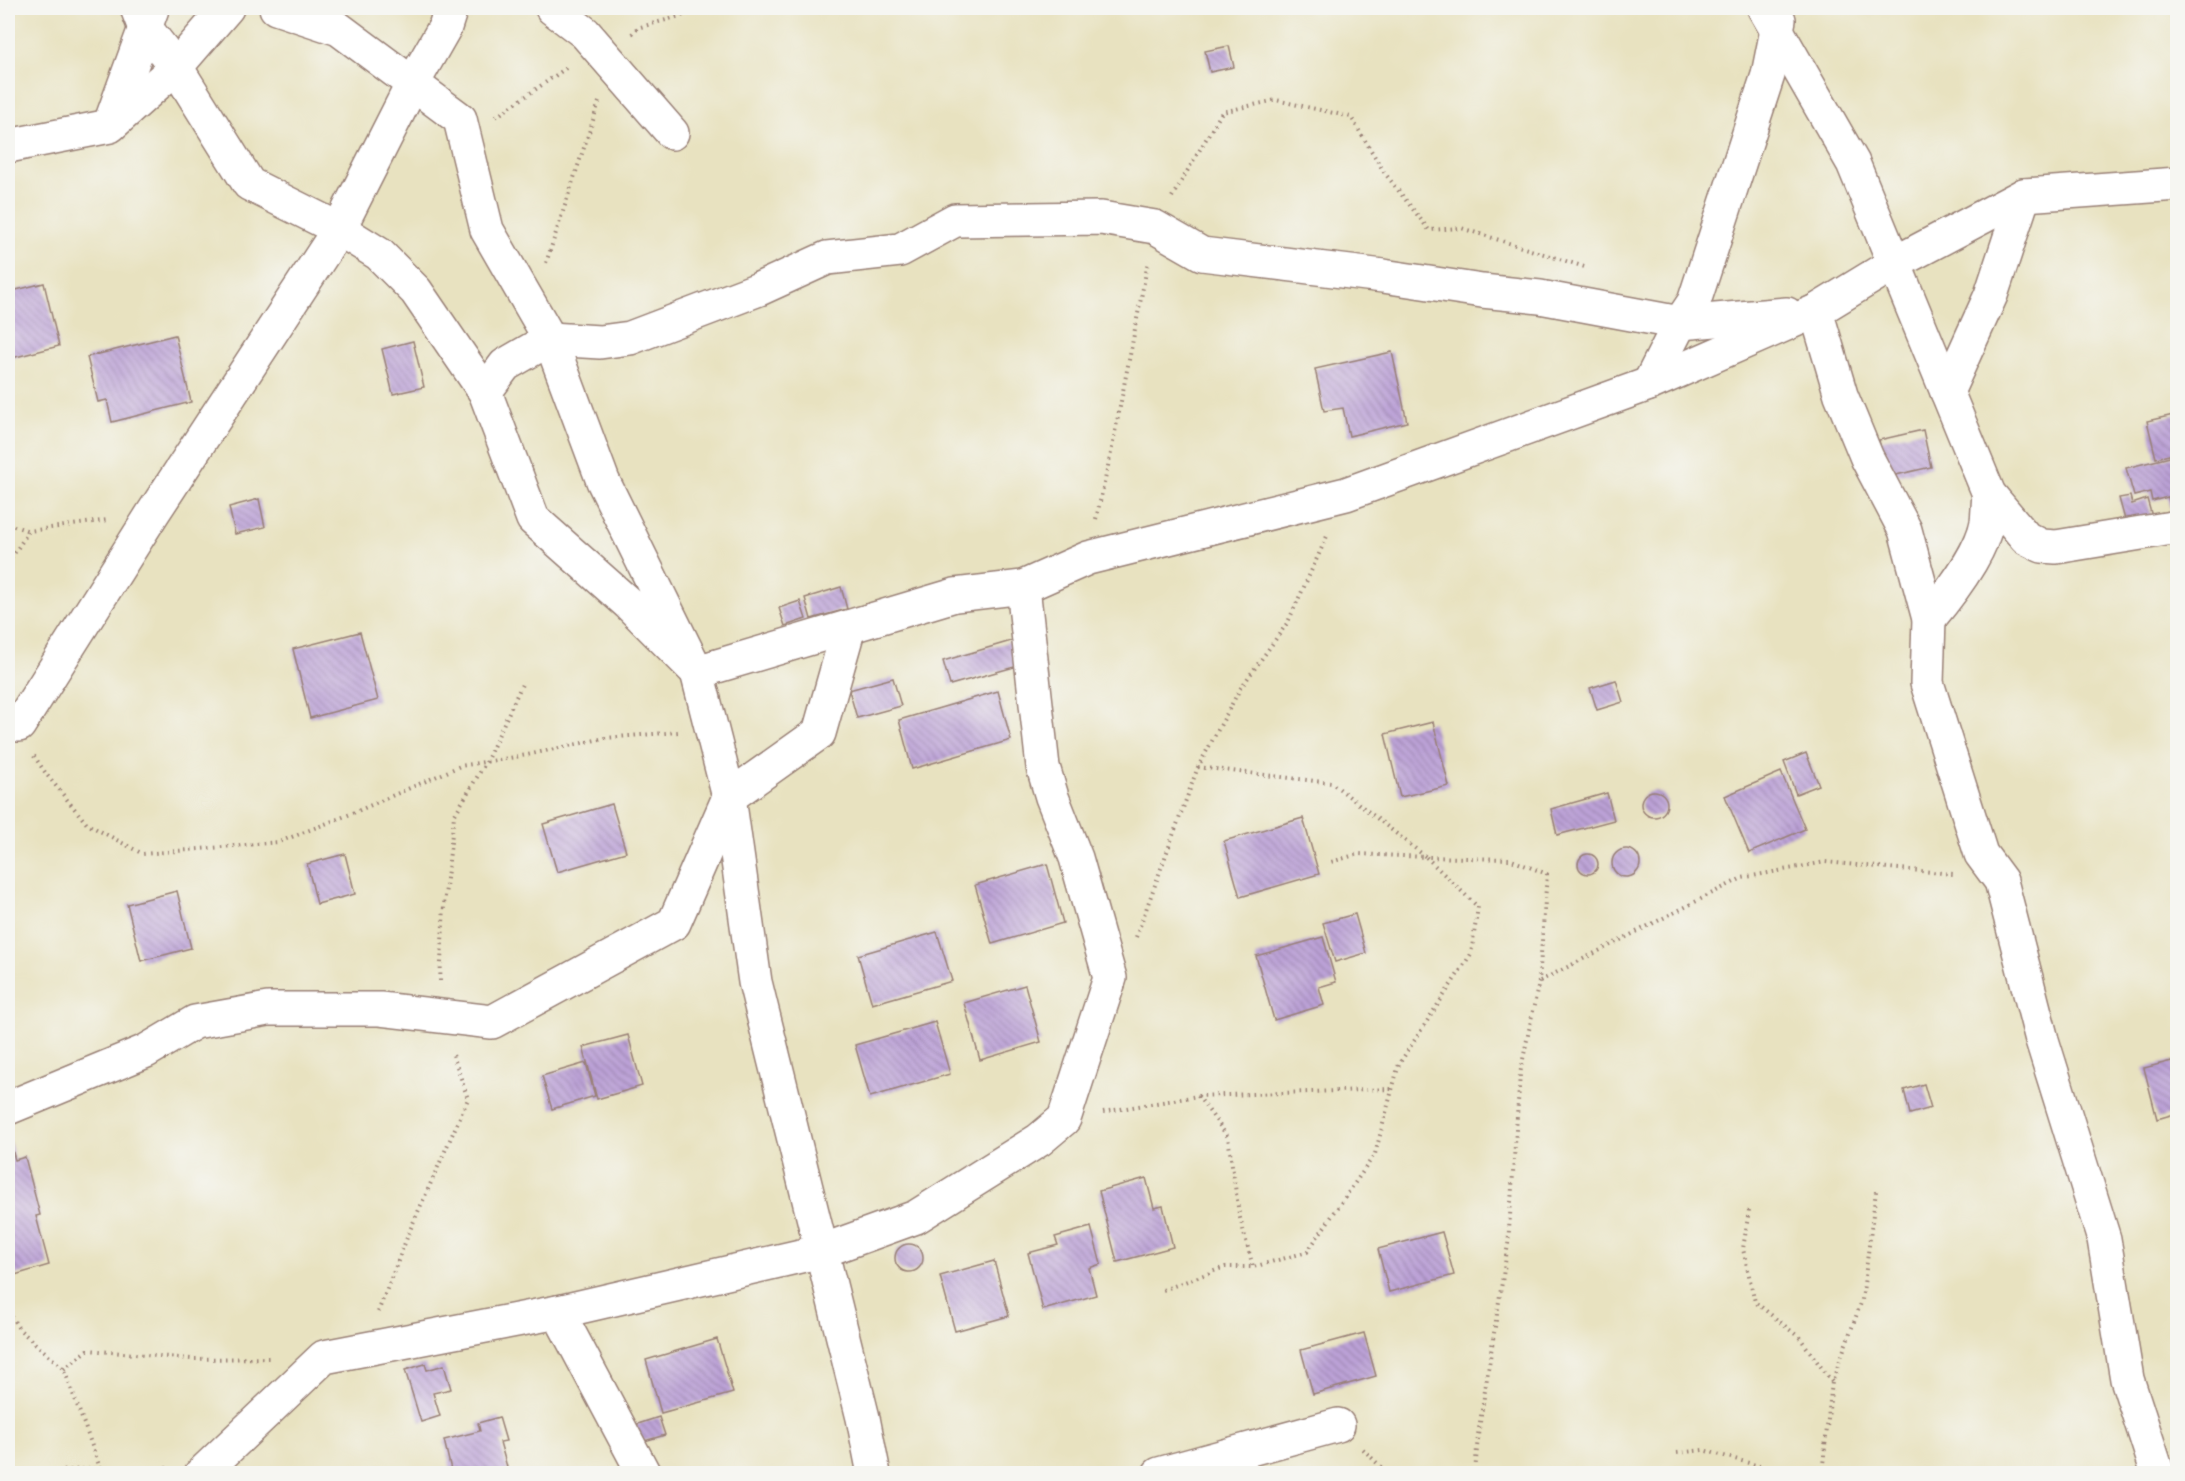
<svg xmlns="http://www.w3.org/2000/svg" width="2185" height="1481" font-family="'Patrick Hand',sans-serif">
<style>
.building{fill:url(#building-back-hatch)}
.lines{fill:none;stroke-linecap:round;stroke-linejoin:round}
.minor-casing{stroke:#998076;stroke-width:36}
.path{stroke:#998076;stroke-width:4;stroke-dasharray:1.5 4.5;stroke-linecap:butt}
.minor{stroke:#fff;stroke-width:33}
</style>
<defs>
<pattern id="building-back-hatch" width="6" height="6" patternUnits="userSpaceOnUse" patternTransform="scale(1.5)"><rect width="6" height="6" fill="#bca2d7"/><path d="M-1 5l2 2M0 0l6 6M5-1l2 2" fill="none" stroke="#9b83af"/></pattern>
</defs>
<rect width="100%" height="100%" fill="#f6f6f2"/>
<filter id="ink" filterUnits="userSpaceOnUse"><feTurbulence type="fractalNoise" baseFrequency=".0167" numOctaves="2"/><feDisplacementMap in="SourceGraphic" scale="12" xChannelSelector="R" yChannelSelector="G"/><feConvolveMatrix kernelMatrix="1 2 1 2 8 2 1 2 1" color-interpolation-filters="sRGB"/></filter>
<filter id="wash" filterUnits="userSpaceOnUse"><feTurbulence type="fractalNoise" baseFrequency=".008" numOctaves="4" result="noise"/><feDisplacementMap in="SourceGraphic" scale="24" xChannelSelector="R" yChannelSelector="G"/><feGaussianBlur stdDeviation="1.35" result="paint"/><feColorMatrix in="noise" values="0 0 0 0 0 0 0 0 0 0 0 0 0 0 0 0 0 1.4 0 .05"/><feComposite in="paint" operator="in"/></filter>
<g filter="url(#wash)">
<rect width="100%" height="100%" fill="#e8e2c0"/>
<g id="blocks">
<g class="building">
<path d="M1229 46 1234 67 1210 72 1205 51Z"/>
<path d="M44 283 59 346 8 359V292Z"/>
<path d="M175 335 191 402 112 422 107 400 98 402 87 357Z"/>
<path d="M413 341 424 387 393 394 382 349Z"/>
<path d="M1392 352 1407 422 1349 436 1343 408 1324 411 1315 369Z"/>
<path d="M2178 414V453L2156 458 2147 421Z"/>
<path d="M1923 430 1931 467 1887 477 1879 440Z"/>
<path d="M2178 455V515L2173 516 2168 497 2152 501 2150 492 2134 496 2126 468Z"/>
<path d="M2130 496 2132 504 2147 499 2153 520 2127 527 2119 498Z"/>
<path d="M259 499 265 527 235 534 229 507Z"/>
<path d="M841 587 847 609 811 619 805 598Z"/>
<path d="M800 601 806 619 785 626 779 608Z"/>
<path d="M360 632 378 700 310 718 293 649Z"/>
<path d="M1018 639 1025 664 950 685 943 661Z"/>
<path d="M893 678 901 706 857 718 849 690Z"/>
<path d="M1616 680 1623 702 1597 710 1590 688Z"/>
<path d="M998 691 1011 740 912 769 899 720Z"/>
<path d="M1433 722 1449 786 1400 797 1385 734Z"/>
<path d="M1806 753 1819 785 1796 794 1784 762Z"/>
<path d="M1781 772 1805 829 1749 853 1725 796Z"/>
<circle cx="1654" cy="804" r="13"/>
<path d="M1607 793 1614 820 1557 835 1551 809Z"/>
<path d="M612 804 626 852 557 872 543 824Z"/>
<path d="M1303 818 1319 874 1240 897 1224 841Z"/>
<circle cx="1626" cy="863" r="14"/>
<circle cx="1588" cy="864" r="10"/>
<path d="M345 854 355 894 317 904 307 864Z"/>
<path d="M1047 864 1063 923 992 944 975 885Z"/>
<path d="M177 891 191 948 141 961 127 904Z"/>
<path d="M1355 914 1366 953 1335 962 1323 923Z"/>
<path d="M937 932 952 981 872 1004 858 955Z"/>
<path d="M1323 937 1336 982 1319 987 1324 1005 1274 1020 1256 956Z"/>
<path d="M1025 985 1041 1042 980 1060 964 1003Z"/>
<path d="M935 1022 950 1074 870 1097 855 1045Z"/>
<path d="M628 1035 642 1086 597 1099 583 1047Z"/>
<path d="M2172 1061 2178 1083V1113L2157 1119 2144 1068Z"/>
<path d="M586 1063 595 1096 552 1109 542 1076Z"/>
<path d="M1924 1084 1931 1108 1910 1114 1904 1090Z"/>
<path d="M8 1135 15 1160 25 1157 40 1215 36 1216 49 1265 8 1277Z"/>
<path d="M1146 1178 1154 1208 1163 1206 1173 1247 1117 1262 1099 1191Z"/>
<path d="M1091 1227 1101 1264 1089 1268 1096 1295 1043 1310 1028 1253 1058 1245 1055 1237Z"/>
<path d="M1442 1232 1454 1275 1389 1292 1378 1249Z"/>
<circle cx="909" cy="1258" r="14"/>
<path d="M994 1261 1009 1316 955 1331 940 1276Z"/>
<path d="M1364 1333 1376 1376 1313 1394 1301 1350Z"/>
<path d="M717 1339 733 1393 661 1413 646 1360Z"/>
<path d="M425 1364 427 1370 444 1365 451 1389 433 1393 440 1416 421 1422 405 1370Z"/>
<path d="M499 1417 506 1441 500 1442 509 1474H452L444 1440 480 1431 478 1423Z"/>
<path d="M659 1417 665 1435 641 1442 635 1425Z"/>
</g>
</g>
</g>
<g filter="url(#ink)">
<use href="#blocks" fill-opacity="0" stroke="#998076" stroke-width="1.5"/>
<g class="lines">
<g class="minor-casing">
<g id="minor">
<path d="M137 8 144 26 176 67 249 184 339 229 379 254 416 291 485 392 533 519 629 604 697 672 603 481 550 339 487 230 460 119 339 29 276 8"/>
<path d="M552 8 585 33 672 133"/>
<path d="M1764 8 1853 163 1989 494 2026 538 2042 546 2056 547 2178 527"/>
<path d="M110 124 152 9"/>
<path d="M8 146 110 126 176 67 227 8"/>
<path d="M1816 311 1841 395 1867 458 1905 530 1929 619 1927 683 1981 854 2001 881 2042 1040 2104 1239 2127 1379 2158 1474"/>
<path d="M1649 384 1680 323 1694 302 1768 75 1779 20"/>
<path d="M485 392 505 365 550 339 600 342 630 338 759 289 827 258 900 250 955 220 1101 218 1155 227 1202 254 1383 276 1482 291 1540 297 1680 323 1787 314"/>
<path d="M1947 392 1991 295 2024 195"/>
<path d="M1929 619C1949 595 1982 552 1987 522 1988 513 1988 503 1989 494"/>
<path d="M19 725 153 513 339 229 413 83 445 27 451 8"/>
<path d="M8 1108 146 1051 195 1022 268 1009H380L492 1022 674 923 729 797 819 733 849 627"/>
<path d="M558 1312 822 1251 916 1217 1039 1140 1064 1119 1110 978 1076 858 1052 797 1043 767 1023 587"/>
<path d="M201 1474 324 1357 558 1312 644 1474"/>
<path d="M874 1474 863 1418 755 982 729 797 697 672 955 595 1023 587 1088 558 1346 494 1649 384 1816 311 1893 264 2024 195 2178 184"/>
<path d="M1159 1474 1338 1425"/>
</g>
</g>
<g class="path">
<path d="M632 34 637 28 709 8"/>
<path d="M496 117 569 66"/>
<path d="M1172 197 1222 112 1276 100 1351 117 1384 172 1429 230 1461 228 1588 268"/>
<path d="M546 263 599 102"/>
<path d="M1096 519 1111 453 1148 262"/>
<path d="M8 524 29 531"/>
<path d="M8 563 29 531 108 520"/>
<path d="M34 756 47 775 87 824 143 854 279 842 353 813 460 766 527 755 605 738 678 732"/>
<path d="M1198 767 1332 783 1426 857 1509 859 1547 874 1539 981 1520 1074 1508 1244 1478 1435 1475 1474"/>
<path d="M1136 937 1198 767 1240 689 1288 622 1328 534"/>
<path d="M440 981 444 905 454 816 486 762 523 682"/>
<path d="M1540 981 1742 878 1825 862 1953 874"/>
<path d="M1198 1096 1228 1137 1239 1214 1253 1267"/>
<path d="M1103 1112 1198 1096 1393 1089"/>
<path d="M1749 1210 1743 1249 1755 1302 1800 1338 1832 1382"/>
<path d="M1163 1290 1225 1267H1253L1307 1252 1375 1154 1399 1064 1471 954 1478 907 1426 857 1358 854 1331 862"/>
<path d="M8 1311 19 1329 64 1369 100 1468H167"/>
<path d="M378 1312 410 1230 468 1099 452 1052"/>
<path d="M64 1369 88 1350 191 1359 271 1358"/>
<path d="M1363 1449 1388 1474"/>
<path d="M1677 1453 1703 1450 1770 1469 1776 1474"/>
<path d="M22 1474 100 1468 101 1474"/>
<path d="M1822 1474 1832 1382 1862 1300 1876 1191"/>
</g>
<use href="#minor" class="minor"/>
</g>
</g>
<rect width="2185" height="1481" fill="none" stroke="#f6f6f2" stroke-width="30"/>
</svg>
